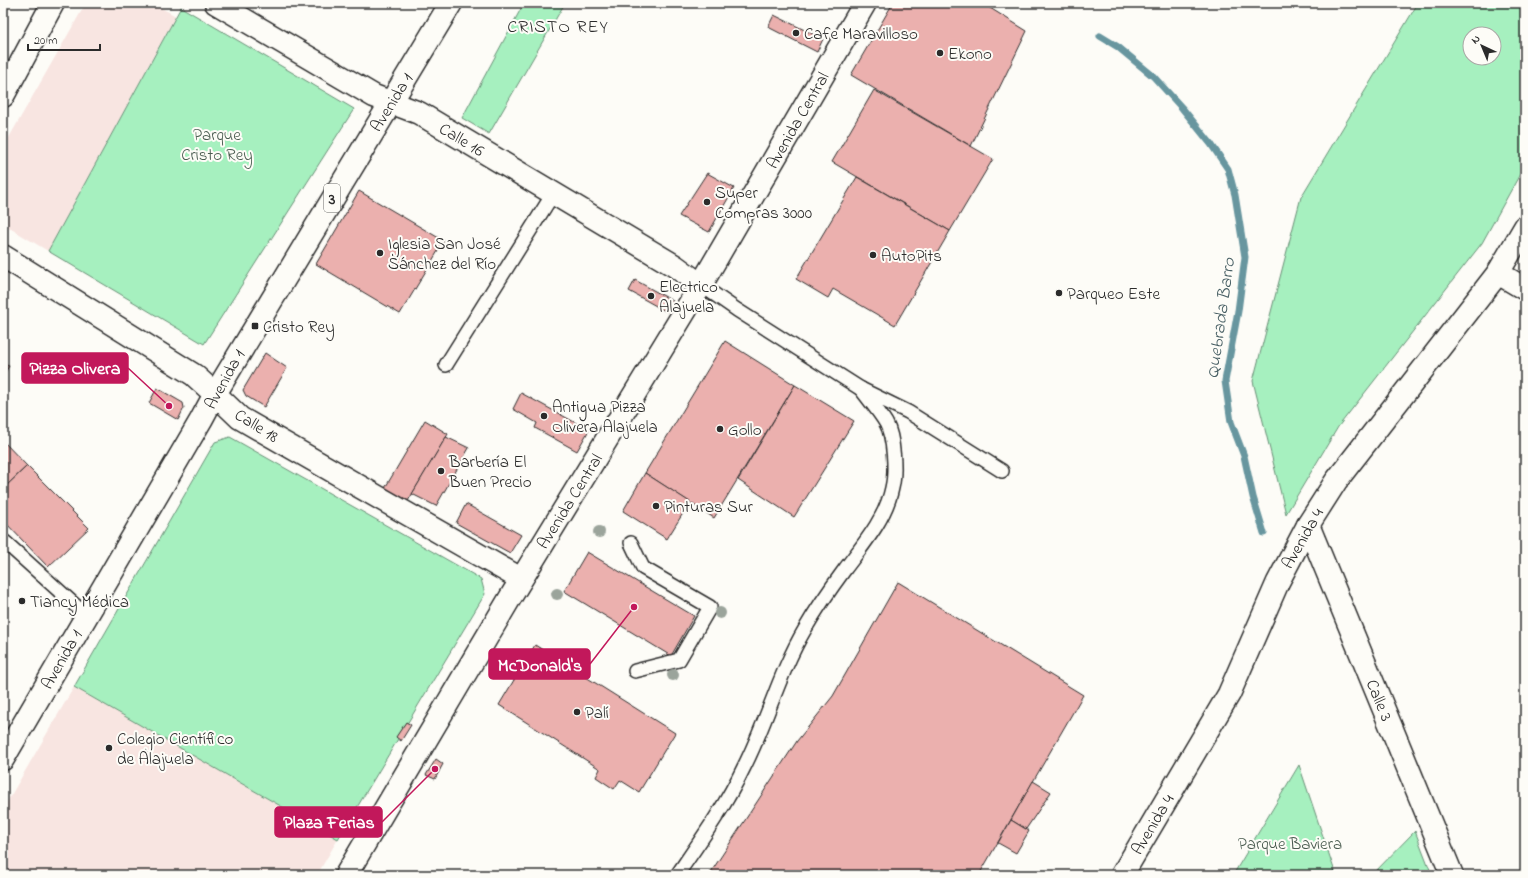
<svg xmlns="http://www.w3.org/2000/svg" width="1528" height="878" font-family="'Indie Flower',sans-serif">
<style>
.built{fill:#f8e5e1}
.green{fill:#a6f0bf;stroke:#688e75;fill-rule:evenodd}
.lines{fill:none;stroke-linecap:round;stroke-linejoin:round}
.stream{stroke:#67969f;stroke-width:7}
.building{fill:#ebb0ae;stroke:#2b2b2b}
.service-casing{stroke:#2b2b2b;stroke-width:16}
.minor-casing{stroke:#2b2b2b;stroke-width:25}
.tertiary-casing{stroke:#2b2b2b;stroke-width:25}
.primary-casing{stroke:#2b2b2b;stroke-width:25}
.service{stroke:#fdfcf7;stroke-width:13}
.minor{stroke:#fdfcf7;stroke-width:22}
.tertiary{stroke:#fdfcf7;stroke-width:22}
.primary{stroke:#fdfcf7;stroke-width:22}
.tree{fill:#9ba49b}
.poi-dot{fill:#2b2b2b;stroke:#fdfcf7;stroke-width:1.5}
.labels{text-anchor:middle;stroke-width:4;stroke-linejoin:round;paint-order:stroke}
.shield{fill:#fdfcf7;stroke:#6a6a68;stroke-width:1}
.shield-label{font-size:16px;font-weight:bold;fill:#2b2b2b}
.poi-label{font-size:17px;fill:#2b2b2b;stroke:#fdfcf7;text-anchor:start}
.street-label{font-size:17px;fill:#2b2b2b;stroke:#fdfcf7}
.park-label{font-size:17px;fill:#4a5c50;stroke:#fdfcf7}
.neighbourhood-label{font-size:18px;letter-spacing:1px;fill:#2b2b2b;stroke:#fdfcf7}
.water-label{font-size:18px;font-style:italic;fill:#496065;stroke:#fdfcf7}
.leader{fill:none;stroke:#c2185b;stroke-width:1.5}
.callout-dot{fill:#c2185b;stroke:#fdfcf7;stroke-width:1.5}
.callout{fill:#c2185b;stroke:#c2185b;stroke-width:1.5}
.callout-label{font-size:18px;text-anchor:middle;font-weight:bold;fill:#fff}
</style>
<rect width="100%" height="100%" fill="#fdfcf7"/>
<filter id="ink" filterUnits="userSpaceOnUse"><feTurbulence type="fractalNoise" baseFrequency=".025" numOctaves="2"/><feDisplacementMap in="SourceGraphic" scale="8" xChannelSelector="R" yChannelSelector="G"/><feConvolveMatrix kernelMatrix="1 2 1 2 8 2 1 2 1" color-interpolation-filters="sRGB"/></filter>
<g filter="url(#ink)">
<g class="built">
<path d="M86 3H152L176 16 48 251 3 224V148Z"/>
<path d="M74 687 338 839 317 875H3V809Z"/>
</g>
<g class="green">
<path d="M524 3H565L489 134 462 118Z"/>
<path d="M1418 3H1525V165L1482 243 1338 427 1286 514 1253 381 1301 197ZM1470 34H1494V58H1470Z"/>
<path d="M181 7 354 109 204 344 48 251Z"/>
<path d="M230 437 481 579 485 594 338 839 74 687 215 442Z"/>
<path d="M1299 765 1336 875H1233Z"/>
<path d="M1415 831 1432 875H1372Z"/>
</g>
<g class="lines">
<path class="stream" d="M1100 36 1118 47 1153 76 1182 108 1211 144 1228 169 1235 195 1245 257 1238 311 1225 381 1231 422 1244 456 1253 497 1264 533"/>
</g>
<g class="building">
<path d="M893 3H982L1027 31 971 146 851 75Z"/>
<path d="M774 15 823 39 817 52 768 27Z"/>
<path d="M874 90 993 159 950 231 832 162Z"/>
<path d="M707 173 734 188 709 232 679 216Z"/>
<path d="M857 177 950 231 895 325 833 289 828 298 796 279Z"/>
<path d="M359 191 444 241 400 314 316 264Z"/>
<path d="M635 280 673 301 667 312 629 291Z"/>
<path d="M725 341 795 385 714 518 645 473Z"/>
<path d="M265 353 287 368 264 407 246 396 243 390Z"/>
<path d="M3 363 9 366 3 376Z"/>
<path d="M795 385 854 421 794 517 738 480Z"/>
<path d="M157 388 183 403 184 408 178 420 149 403Z"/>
<path d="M521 393 589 430 577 451 535 428 537 423 513 409Z"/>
<path d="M425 420 448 434 408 501 385 488Z"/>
<path d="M446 437 469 448 436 506 412 494Z"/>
<path d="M3 441 27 466 3 489Z"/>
<path d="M27 466 89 528 48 567 3 520V489Z"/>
<path d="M645 473 690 502 667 539 623 511Z"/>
<path d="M466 504 521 535 510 553 456 523Z"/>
<path d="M587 552 694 616 671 656 564 591Z"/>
<path d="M898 582 1083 695 979 875H709L797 741 833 696Z"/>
<path d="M535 645 675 733 639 792 620 780 614 789 596 777 600 769 499 705Z"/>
<path d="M406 722 411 725 401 741 396 737Z"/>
<path d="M436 759 443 764 435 779 426 775Z"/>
<path d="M1033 781 1051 792 1026 829 1011 820Z"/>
<path d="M1011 820 1029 831 1016 853 998 843Z"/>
</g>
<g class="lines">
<g class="service-casing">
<g id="service">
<path d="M701 285 737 310 861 389 908 412 1002 471"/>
<path d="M446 365 553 194"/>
<path d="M3 543 5 542 87 616"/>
<path d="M631 543 643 568 710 607 679 660 635 671"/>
<path d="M677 875C701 840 726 805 744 767 767 722 779 673 805 629 817 608 831 588 845 569 863 545 886 518 892 488 896 472 894 437 886 423 879 411 869 400 861 389"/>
</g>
</g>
<g class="minor-casing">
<g id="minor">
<path d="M216 3 374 96 419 113 675 266 701 285"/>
<path d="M1498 273 1525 289"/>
<path d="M215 394 240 418 521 579"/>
<path d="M1308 525 1452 875"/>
<path d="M1122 875 1229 694 1278 582 1308 525 1336 481 1498 273 1525 227"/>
</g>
</g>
<g class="tertiary-casing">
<g id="tertiary">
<path d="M3 759 201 420 215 394"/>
<path d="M346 875 510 598 701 285 865 3"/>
</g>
</g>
<g class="primary-casing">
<g id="primary">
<path d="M3 96 53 3"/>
<path d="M3 256 194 375 215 394 451 3"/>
</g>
</g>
<use href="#service" class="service"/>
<use href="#minor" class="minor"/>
<use href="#tertiary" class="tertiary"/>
<use href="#primary" class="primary"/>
</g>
<g class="tree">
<circle cx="599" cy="532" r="6"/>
<circle cx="557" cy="594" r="6"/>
<circle cx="720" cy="613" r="6"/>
<circle cx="673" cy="675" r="6"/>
</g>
</g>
<g class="poi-dot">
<circle cx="796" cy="33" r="4"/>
<circle cx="940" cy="53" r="4"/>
<circle cx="707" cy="202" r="4"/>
<circle cx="380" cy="253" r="4"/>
<circle cx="873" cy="255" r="4"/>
<circle cx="1059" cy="293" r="4"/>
<circle cx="651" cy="296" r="4"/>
<rect x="251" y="322" width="8" height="8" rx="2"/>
<circle cx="544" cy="416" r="4"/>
<circle cx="720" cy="429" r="4"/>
<circle cx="441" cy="471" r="4"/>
<circle cx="656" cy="506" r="4"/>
<circle cx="22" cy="601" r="4"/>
<circle cx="577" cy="712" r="4"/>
<circle cx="109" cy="748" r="4"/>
</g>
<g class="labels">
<rect class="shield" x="324" y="184" width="16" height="28" rx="3"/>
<g class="shield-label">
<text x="332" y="204">3</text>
</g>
<g class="poi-label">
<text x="804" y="39">Cafe Maravilloso</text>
<text x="948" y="59">Ekono</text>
<text x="715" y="198">Super<tspan x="715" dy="20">Compras 3000</tspan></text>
<text x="388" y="249">Iglesia San José<tspan x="388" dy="20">Sánchez del Río</tspan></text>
<text x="881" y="261">AutoPits</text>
<text x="659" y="292">Electrico<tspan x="659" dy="20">Alajuela</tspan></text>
<text x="1067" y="299">Parqueo Este</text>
<text x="263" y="332">Cristo Rey</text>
<text x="552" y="412">Antigua Pizza<tspan x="552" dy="20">Olivera Alajuela</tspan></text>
<text x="728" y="435">Gollo</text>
<text x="449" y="467">Barbería El<tspan x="449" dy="20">Buen Precio</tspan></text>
<text x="664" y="512">Pinturas Sur</text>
<text x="30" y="607">Tiancy Médica</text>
<text x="585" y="718">Palí</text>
<text x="117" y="744">Colegio Científico<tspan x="117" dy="20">de Alajuela</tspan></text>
</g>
<g class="street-label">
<text transform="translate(391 102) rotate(-58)" y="6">Avenida 1</text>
<text transform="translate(797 120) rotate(-60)" y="6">Avenida Central</text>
<text transform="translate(462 139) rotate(31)" y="6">Calle 16</text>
<text transform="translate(224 379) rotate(-61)" y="6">Avenida 1</text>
<text transform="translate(257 425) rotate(32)" y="6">Calle 18</text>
<text transform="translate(569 501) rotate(-58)" y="6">Avenida Central</text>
<text transform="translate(1302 538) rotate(-60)" y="6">Avenida 4</text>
<text transform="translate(61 659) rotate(-60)" y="6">Avenida 1</text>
<text transform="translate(1380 700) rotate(68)" y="6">Calle 3</text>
<text transform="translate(1152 824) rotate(-59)" y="6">Avenida 4</text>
</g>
<g class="park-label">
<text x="217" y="140">Parque<tspan x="217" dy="20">Cristo Rey</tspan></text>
<text x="1290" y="849">Parque Baviera</text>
</g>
<g class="neighbourhood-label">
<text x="558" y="32">CRISTO REY</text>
</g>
<g class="water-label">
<text transform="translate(1220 318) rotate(-82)" y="6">Quebrada Barro</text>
</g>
</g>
<path class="leader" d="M169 406L128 368M634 607L590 664M435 769L382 822"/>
<g class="callout-dot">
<circle cx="169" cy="406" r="4"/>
<circle cx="634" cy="607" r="4"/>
<circle cx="435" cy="769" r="4"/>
</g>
<g class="callout">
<rect x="22" y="353" width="106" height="30" rx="4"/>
<rect x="489" y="649" width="101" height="30" rx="4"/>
<rect x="275" y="807" width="107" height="30" rx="4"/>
</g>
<g class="callout-label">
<text x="75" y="374">Pizza Olivera</text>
<text x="540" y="671">McDonald's</text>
<text x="329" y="828">Plaza Ferias</text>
</g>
<rect width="1528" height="878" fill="none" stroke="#fdfcf7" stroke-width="16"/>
<rect x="8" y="8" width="1512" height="862" fill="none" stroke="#2b2b2b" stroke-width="1.5" filter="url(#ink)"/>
<g transform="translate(1482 46) rotate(316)"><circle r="19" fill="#fdfcf7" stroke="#a9a8a5"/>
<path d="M0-3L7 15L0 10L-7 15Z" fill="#2b2b2b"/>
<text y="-6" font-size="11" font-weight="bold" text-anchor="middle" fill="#2b2b2b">N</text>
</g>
<path d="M28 44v6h72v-6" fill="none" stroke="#2b2b2b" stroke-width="2"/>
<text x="34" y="44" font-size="12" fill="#2b2b2b" stroke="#fdfcf7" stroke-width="3" paint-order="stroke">20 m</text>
</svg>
